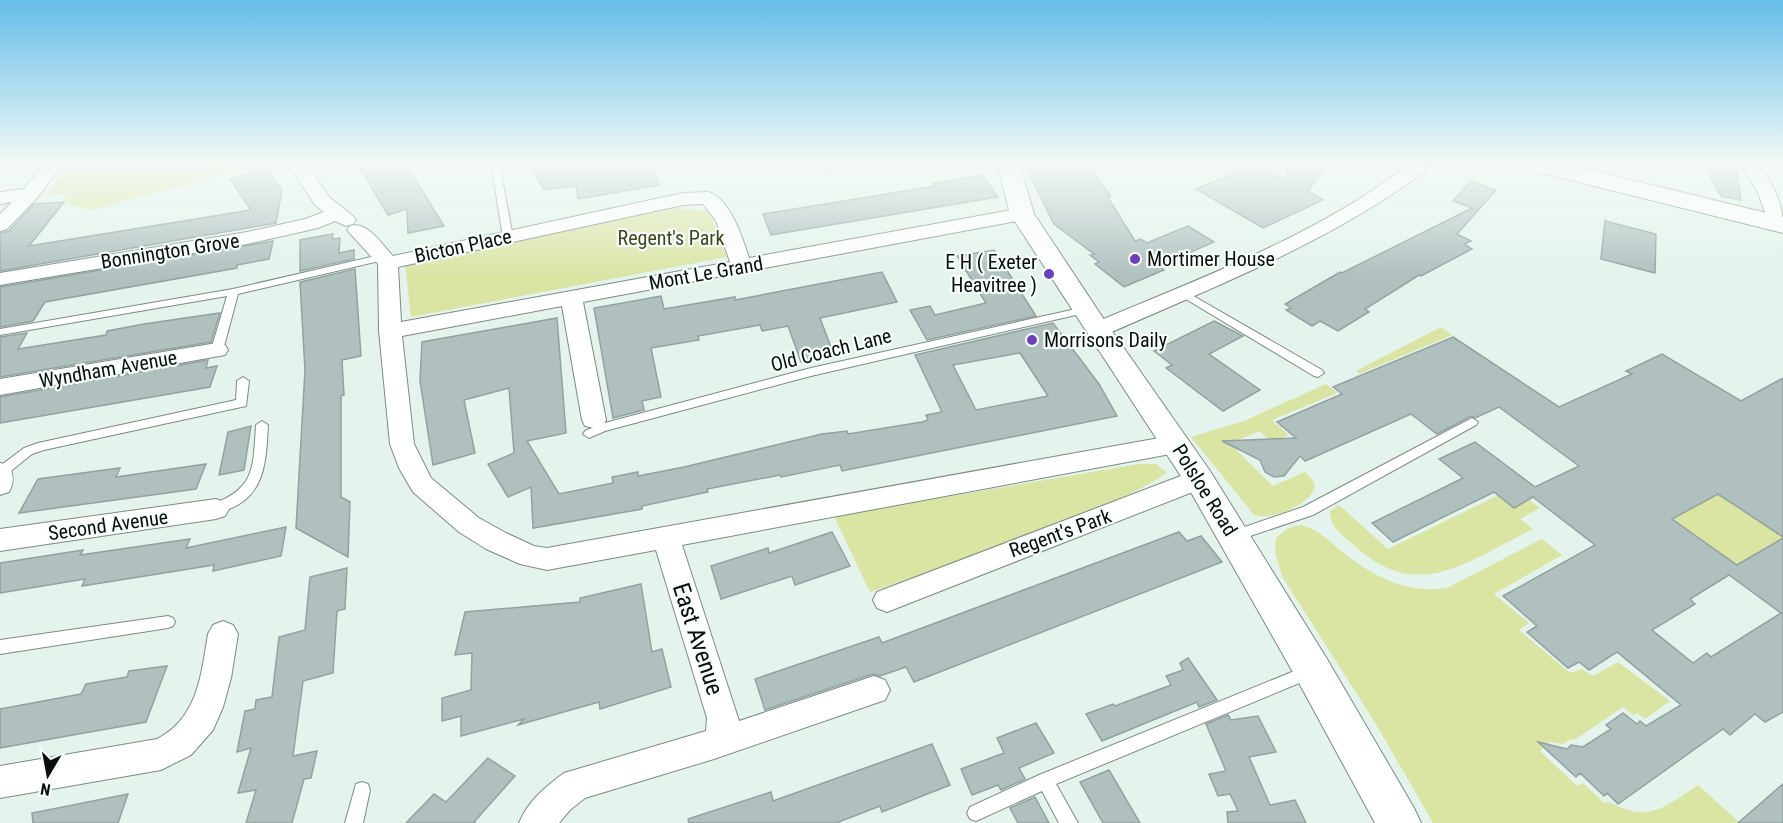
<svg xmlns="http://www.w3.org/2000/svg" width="1783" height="823" font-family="'Roboto Condensed',sans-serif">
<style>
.green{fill:#dae4a3}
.building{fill:#afc0bf;stroke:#91a2a1;stroke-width:1.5;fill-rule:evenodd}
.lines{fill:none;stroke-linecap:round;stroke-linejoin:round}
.service-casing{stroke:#7c8a84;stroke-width:2}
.minor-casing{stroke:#7c8a84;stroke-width:2}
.tertiary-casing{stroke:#7c8a84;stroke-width:2}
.secondary-casing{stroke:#7c8a84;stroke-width:2}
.service{fill:#fff;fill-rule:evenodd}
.minor{fill:#fff;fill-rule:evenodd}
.tertiary{fill:#fff;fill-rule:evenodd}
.secondary{fill:#fff;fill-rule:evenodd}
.poi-dot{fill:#6d40b8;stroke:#f5fefa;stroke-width:2}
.labels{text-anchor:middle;stroke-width:4.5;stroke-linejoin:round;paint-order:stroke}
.park-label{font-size:20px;fill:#41461d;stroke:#f5fefa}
.street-label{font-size:20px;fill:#090e0c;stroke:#f5fefa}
.poi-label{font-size:20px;fill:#090e0c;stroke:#f5fefa;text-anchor:start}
.near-street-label{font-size:24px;fill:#090e0c;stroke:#f5fefa}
</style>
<rect width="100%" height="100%" fill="#e4f3ec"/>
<g class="green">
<path d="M68 163H267L90 210 73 206 64 200 66 193 48 194Z"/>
<path d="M674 208 709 211 727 257 411 317 405 263Z"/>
<path d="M1441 327 1452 335 1359 374 1356 371Z"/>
<path d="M1326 384 1337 393 1272 420 1289 435 1272 442 1259 431 1230 444 1273 486 1305 472 1313 480 1315 487C1310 505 1271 521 1254 515L1191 437 1244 421Z"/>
<path d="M1139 464H1156L1167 473C1127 499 1081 515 1037 531 982 553 926 574 870 592L834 516Z"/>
<path d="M1513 488 1540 508 1520 519 1533 529C1469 560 1419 604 1356 547 1344 536 1330 528 1330 511L1339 505 1388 549Z"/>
<path d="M1718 494 1783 537V538L1737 565 1672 519Z"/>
<path d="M1301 525C1317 529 1327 539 1340 550 1372 576 1405 594 1447 588L1542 539 1562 555 1494 594 1529 623 1519 630 1570 673 1582 669 1593 676 1618 662 1670 701 1645 719 1637 713 1633 715 1623 707 1576 739 1569 740 1563 744 1549 742 1540 751 1577 786 1583 783 1604 803 1609 802C1649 823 1662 809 1698 785L1740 823H1433L1376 724 1283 578 1275 552 1276 538 1288 528Z"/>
</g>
<g class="building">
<path d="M357 163H405L444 226 408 233 407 209 388 215Z"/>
<path d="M528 163H651L660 185 578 199 576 186 544 190Z"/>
<path d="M1024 163H1054L1057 168 1089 166 1111 196H1107L1135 241 1141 239 1147 243 1188 226 1214 242 1159 266 1164 270 1124 287 1095 264 1099 262 1090 255 1094 254 1054 224Z"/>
<path d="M1288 163H1328L1308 191 1323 200 1263 228 1196 189 1256 164 1285 180Z"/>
<path d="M1703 163H1732L1737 172 1741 200 1721 196Z"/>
<path d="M265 168 282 190 276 223 0 271V233L9 231 34 204 64 202 29 246 251 210 230 179Z"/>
<path d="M982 175 998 197 771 235 763 214 935 186 933 183Z"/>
<path d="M1471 181 1496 190 1457 234 1471 241 1464 244 1472 249 1421 276 1419 275 1365 309 1369 312 1338 331 1320 321 1312 326 1286 310 1291 308 1285 304 1340 272 1342 273 1472 208 1453 201Z"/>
<path d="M1605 221 1656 234 1655 273 1601 259Z"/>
<path d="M333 234 332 239 340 238 339 253 354 250V259L300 271V240Z"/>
<path d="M273 241 269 259 237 265V268L45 302 33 321 0 327V287Z"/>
<path d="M994 250 1036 316 927 340 910 310 930 306 935 315 986 303 957 256Z"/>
<path d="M355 269 361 356 342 360 344 395 341 396V497L350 502 348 557 296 528 305 370 300 282Z"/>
<path d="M882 272 897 302 820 318 834 355 801 362 788 326 762 331 760 325 698 336 699 340 651 348 661 397 642 401 644 410 613 418 594 308 661 296 664 309 735 297V300Z"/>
<path d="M220 313 211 342 0 377V337L27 333 18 349 106 335 107 331 144 324Z"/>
<path d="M557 318 566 433 527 441 559 494 613 483 612 477 638 472V476L684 467 822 434 847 431 848 434 922 422 928 420 926 415 942 412 915 355 1053 323 1099 384 1117 416 842 471 840 465 781 477 780 475 707 489 708 492 642 506V509L533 528 531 487 508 497 488 464 514 453 509 388 464 400 475 453 433 465 420 381 422 342ZM1020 353 1048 396 976 410 953 365Z"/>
<path d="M1214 321 1243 336 1209 354 1260 390 1223 411 1166 368 1172 365 1154 351Z"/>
<path d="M1453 337 1559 407 1632 374 1626 371 1662 354 1741 401 1783 378V537L1718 494 1672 519 1737 565 1783 538V712L1765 722 1755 714 1730 735 1723 729 1618 804 1607 793 1604 796 1580 773 1576 777 1538 742 1567 749 1571 745 1583 747 1611 729 1606 725 1623 713 1637 724 1640 721 1646 726 1681 705 1617 652 1589 670 1579 662 1568 668 1527 632 1537 626 1503 596 1595 545 1533 497 1514 508 1494 492 1393 542 1372 523 1463 478 1439 459 1475 442 1535 487 1579 466 1499 407 1475 418 1471 416 1437 434 1411 414 1305 461 1300 456 1284 476 1274 477 1265 472 1260 460 1222 441 1296 438 1277 422 1342 394 1333 387ZM1729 575 1781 613 1711 657 1707 653 1693 663 1652 630 1695 604 1690 599Z"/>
<path d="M208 360 206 368 217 366 210 387 0 423V397Z"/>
<path d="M251 426 244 470 219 475 228 432Z"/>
<path d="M206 464 196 489 19 513 38 479 120 468 116 477Z"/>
<path d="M286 527 281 556 213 571 214 565 82 586 85 579 0 593V563L83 550 80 555 190 539 186 548Z"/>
<path d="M832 532 850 566 795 585 792 576 721 599 711 566 768 548 769 553Z"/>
<path d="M1179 532 1187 541 1201 536 1222 562 914 682 906 667 880 676 873 674 765 710 755 679 879 637 882 643Z"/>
<path d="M347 568 345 609 337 611 333 673 303 681 293 756 317 751 311 778 304 779 292 823H246L256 790 238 793 251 748 237 752 245 711 255 709 256 700 272 697 279 637 305 630 310 577Z"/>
<path d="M641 584 652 652 662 649 671 687 600 709 599 702 518 725 524 719 461 736V716L442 721V698L471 690 472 653 455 655 465 612 580 602V598Z"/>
<path d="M1188 658 1217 700 1199 707 1197 702 1102 741 1086 714 1113 704 1115 706 1171 685 1166 676 1183 670 1180 663Z"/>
<path d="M167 666 146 722 0 748V709L81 694 86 684 127 677 129 671Z"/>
<path d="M1228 715 1231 720 1258 716 1276 752 1249 757 1270 805 1295 800 1306 823H1228L1227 812 1238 811 1230 794 1218 796 1209 774 1226 771 1206 724Z"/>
<path d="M1036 723 1054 753 1019 768 1025 779 1001 790 998 785 972 795 961 769 1004 753 997 738Z"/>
<path d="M932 744 950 785 882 812 880 806 836 823H689L688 819 771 792 773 801Z"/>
<path d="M488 758 515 776 474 822 476 823H406L434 794 446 802Z"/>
<path d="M1109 770 1140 823H1103L1080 782Z"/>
<path d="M1783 784V823H1738Z"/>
<path d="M128 794 118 823H33L32 813Z"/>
<path d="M1035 797 1049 823H1018L1010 808Z"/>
</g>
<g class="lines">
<g class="service-casing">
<g id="service">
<path d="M491 163H499L513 237 511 239H505L503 237Z"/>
<path d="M841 163H855L829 172 825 169Z"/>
<path d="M384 254 389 257 388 259 238 294 223 350 217 354 211 350 227 296 0 335V329L233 289Z"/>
<path d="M1183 290 1322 370 1324 373 1318 377 1314 376 1179 295 1178 293Z"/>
<path d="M1085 307 1090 310 1089 312 811 376 605 431 589 438 583 434 585 431 601 424 811 368Z"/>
<path d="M243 377 249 381 246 406 44 450 32 454 6 475 0 476V466L24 448 38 443 236 400 237 381Z"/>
<path d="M1472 418 1478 422 1476 425 1313 515 1235 541 1230 540 1228 536 1230 532 1303 507Z"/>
<path d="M262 421 268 425C266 459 266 495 229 509 223 512 218 515 211 513L209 509 211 505C256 488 253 468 256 425Z"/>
<path d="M168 616 173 618 175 622 173 626 168 628 0 654V640Z"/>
<path d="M1309 665 1314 667 1317 672 1314 677 1056 784 1078 823H1059L1042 791 976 821 970 819 967 813 970 807 1039 775Z"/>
<path d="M362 782 368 784 370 790 363 823H345L356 784Z"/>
</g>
</g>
<g class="minor-casing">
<g id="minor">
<path d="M45 163H63L37 198 7 229 0 231V214L12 202 0 204V192L24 189Z"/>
<path d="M288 163H306L329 197 353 216 356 220 353 224 346 226 335 221 318 228 247 244 0 285V273L247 232 305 219 324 212 315 205Z"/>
<path d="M1411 163H1431C1421 177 1402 187 1388 197 1300 254 1200 293 1105 335L1097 337 1089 335 1086 330 1089 325C1198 279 1317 236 1411 163Z"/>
<path d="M1740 163H1758C1773 186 1783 200 1783 229L1772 228 1769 224 1757 190Z"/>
<path d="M708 192C730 198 743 239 749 258L1022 208 1029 210 1031 214 1029 218 1022 220 583 302 606 420 603 426 594 428 585 426 582 420 562 306 402 336 414 444 431 478 479 518 506 533 534 546 547 548 1176 435 1185 438 1188 444 1185 450 1176 453 682 545 739 721 874 676 885 680 890 690 885 700 714 759 585 798 570 810 559 823H519C528 801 545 787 564 773L706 731 707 718 656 550 547 570 520 564 486 549 459 532 413 492 399 468 390 444 379 331 378 264 347 230 350 226C368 221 381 244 393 256L683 193ZM703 204 716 221 730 262 401 322 398 267 683 205Z"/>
<path d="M217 343 225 345 228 350 225 355 0 395V379Z"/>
<path d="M0 463 9 465C14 475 14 483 9 492L0 495Z"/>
<path d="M1199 469 1208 472 1212 479 1208 486 887 612 877 608 873 600 877 592Z"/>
<path d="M216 499 225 502 229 509 225 516 216 519 0 551V529Z"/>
<path d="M223 621 233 625 238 634 231 678 223 707 213 730 191 755 161 770 0 798V766L157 739C198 718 201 675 208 634L213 625Z"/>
</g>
</g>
<g class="tertiary-casing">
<path id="tertiary" d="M997 163H1019L1034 214 1107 324 1210 471 1327 659 1414 808 1421 823H1375L1299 683 1188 487 1010 214Z"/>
</g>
<g class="secondary-casing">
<path id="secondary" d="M1519 163H1561L1783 217V233L1522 168Z"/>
</g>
<use href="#service" class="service"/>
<use href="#minor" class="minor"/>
<use href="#tertiary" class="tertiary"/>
<use href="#secondary" class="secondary"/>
</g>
<linearGradient id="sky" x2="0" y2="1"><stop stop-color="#65bdea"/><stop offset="0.59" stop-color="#f3faf6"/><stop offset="1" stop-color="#f3faf6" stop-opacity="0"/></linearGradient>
<rect width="1783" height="278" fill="url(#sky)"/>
<g class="poi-dot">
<circle cx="1135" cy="259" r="6"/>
<circle cx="1049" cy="274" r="6"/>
<circle cx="1032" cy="340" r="6"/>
</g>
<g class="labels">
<g class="park-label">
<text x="671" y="245">Regent's Park</text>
</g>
<g class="street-label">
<text transform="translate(463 246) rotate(-12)" y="7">Bicton Place</text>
<text transform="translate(170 251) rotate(-9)" y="7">Bonnington Grove</text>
<text transform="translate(706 273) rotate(-10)" y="7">Mont Le Grand</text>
<text transform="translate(831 350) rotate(-14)" y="7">Old Coach Lane</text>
<text transform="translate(108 369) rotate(-10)" y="7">Wyndham Avenue</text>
<text transform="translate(1205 490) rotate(58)" y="7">Polsloe Road</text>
<text transform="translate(108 525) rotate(-8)" y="7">Second Avenue</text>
<text transform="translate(1060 533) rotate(-20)" y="7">Regent's Park</text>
</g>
<g class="poi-label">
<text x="1147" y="266">Mortimer House</text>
<text x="1037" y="269" text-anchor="end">E H ( Exeter<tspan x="1037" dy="23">Heavitree )</tspan></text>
<text x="1044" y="347">Morrisons Daily</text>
</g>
<g class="near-street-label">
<text transform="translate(698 639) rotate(72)" y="8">East Avenue</text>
</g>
</g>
<g transform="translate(48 775) rotate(190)" stroke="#f5fefa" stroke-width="4.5" paint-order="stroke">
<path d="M0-4.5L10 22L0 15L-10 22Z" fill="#090e0c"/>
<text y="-9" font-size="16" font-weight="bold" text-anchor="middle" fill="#090e0c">N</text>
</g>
</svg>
